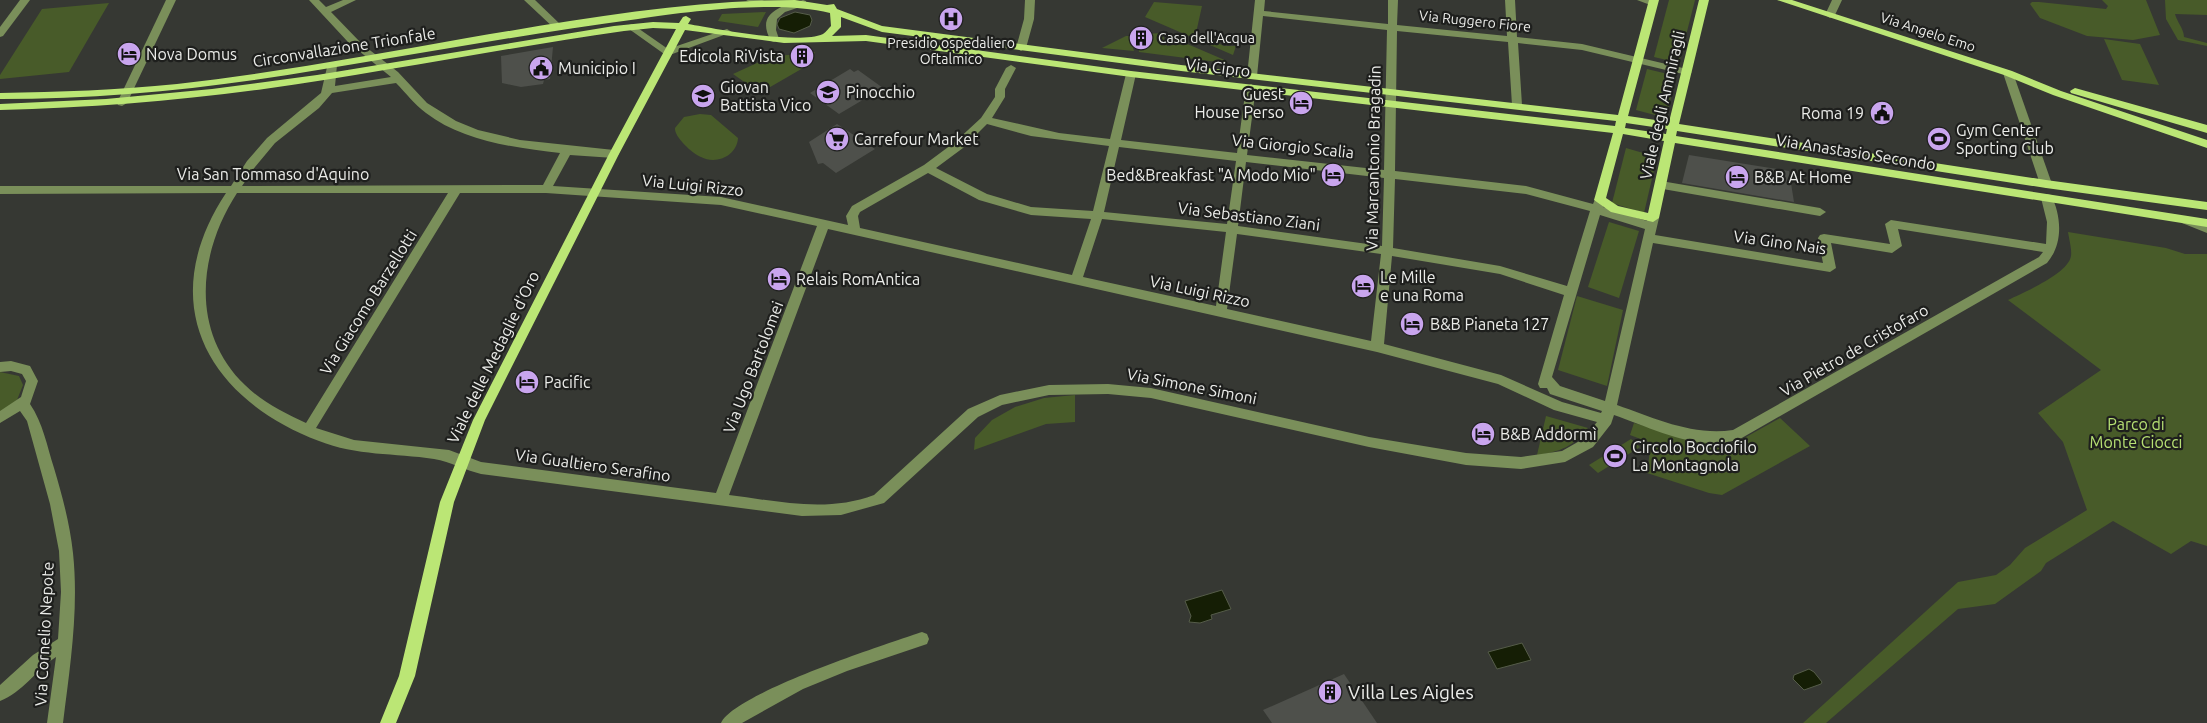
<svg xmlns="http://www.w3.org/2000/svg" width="2207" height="723" font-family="Ubuntu,sans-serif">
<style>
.green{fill:#485b29}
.water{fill:#151e05;stroke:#555c49}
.building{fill:#4e504b}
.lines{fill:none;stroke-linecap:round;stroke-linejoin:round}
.minor{fill:#7a8f5a;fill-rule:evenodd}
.major{fill:#bbe675;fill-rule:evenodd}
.labels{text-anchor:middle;stroke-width:4.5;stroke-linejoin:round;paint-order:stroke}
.far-street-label{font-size:14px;fill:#ebece9;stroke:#1e1f1d}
.far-poi-label{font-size:14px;fill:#ebece9;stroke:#1e1f1d;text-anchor:start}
.street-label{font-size:16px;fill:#ebece9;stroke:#1e1f1d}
.poi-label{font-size:16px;fill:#ebece9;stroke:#1e1f1d;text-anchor:start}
.park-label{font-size:16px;fill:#b6e073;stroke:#1e1f1d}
.near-poi-label{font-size:19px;fill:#ebece9;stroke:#1e1f1d;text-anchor:start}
</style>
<rect width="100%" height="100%" fill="#363833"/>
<g class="green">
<path d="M1669 0H1695L1679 63 1654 57Z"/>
<path d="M2102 0H2146L2160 35 2133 40 2087 36 2040 18 2030 4 2032 2H2039L2106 9 2108 6Z"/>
<path d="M2165 0H2207V15L2175 14C2177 22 2184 29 2184 37L2207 43V46L2178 40 2166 19Z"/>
<path d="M1154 2 1202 6 1196 33 1224 46H1236L1233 55 1145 17Z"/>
<path d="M109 3 69 72 0 79V75L42 9Z"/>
<path d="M766 12 758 27 718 21 722 14Z"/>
<path d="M1162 33 1167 46 1185 43 1227 61 1225 63 1139 52 1137 41 1144 39 1145 34Z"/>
<path d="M1126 36H1129L1134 51 1102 48Z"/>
<path d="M2104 39 2140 44 2159 85 2122 80Z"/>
<path d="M815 52 810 64 760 93 733 74 770 57Z"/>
<path d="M1647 69 1676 76 1666 118 1636 110Z"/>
<path d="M700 114 711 115 738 138C737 156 716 165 701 157 693 154 674 137 675 128L684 117Z"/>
<path d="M1626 148 1657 157 1644 213 1612 203Z"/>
<path d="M1609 222 1639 231 1619 298 1588 287Z"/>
<path d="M2068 232 2166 248 2185 254H2207V546L2191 541 2171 554 2113 521 2046 563 2041 571 1995 604 1958 609 1826 723H1803L1958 582 1996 575 2010 565 2025 548 2087 510 2063 442 2038 413 2101 370 2008 300C2024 292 2068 274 2071 256 2072 249 2069 239 2068 232Z"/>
<path d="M1577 296 1623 310 1607 386 1558 370Z"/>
<path d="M0 372 19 376 23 385 17 400 0 413Z"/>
<path d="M1075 395V422L1046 424 974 450 975 438 992 420 1015 407 1044 398Z"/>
<path d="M1546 416 1588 428C1574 446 1560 452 1537 455Z"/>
<path d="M1780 418 1810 446 1722 495 1709 493 1647 473 1651 443 1630 435 1634 423 1715 445 1737 442Z"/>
<path d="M1631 439 1640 447 1598 473 1589 465Z"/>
</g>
<g class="water">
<path d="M795 12 810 15 812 20 810 26 794 33 779 29 777 24 780 18Z"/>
<path d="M1222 590 1231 609 1211 615 1212 619 1200 623 1189 622 1191 616 1185 601Z"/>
<path d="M1522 643 1531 660 1497 669 1488 652Z"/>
<path d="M1809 669 1814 672 1822 682 1821 684 1804 690 1793 679 1794 675Z"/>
</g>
<g class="building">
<path d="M553 47 550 79 544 80 543 84 521 87 502 83 501 56Z"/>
<path d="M850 69 854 72 858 70 883 88 839 114 810 93Z"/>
<path d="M837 124 875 149 836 173 823 163 818 164 809 142Z"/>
<path d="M1689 155 1789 171 1794 202 1682 183Z"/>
<path d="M1344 674 1377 723H1272L1263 710Z"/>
</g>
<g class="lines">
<g class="minor">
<path d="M20 0H30L3 36 0 37V27Z"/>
<path d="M166 0H176L127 103 122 106 118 105 117 103Z"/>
<path d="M309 0H319L326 7 343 0H356L331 12 362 44 398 72 427 103 456 121 478 130 520 140 614 150 619 154 614 158 570 155 553 186 721 197 848 225 846 216 852 206 924 165 955 142 981 118 995 97V89L1006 68 1011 65 1016 68 1005 89V97L992 118 1059 133 1110 139 1126 74 1131 71 1136 74 1121 140 1237 153 1246 87 1251 84 1256 87 1247 155 1384 170 1387 30 1263 16 1257 76 1252 79 1247 76 1255 0H1265L1264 11 1388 24V0H1398L1397 25 1507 36 1505 0H1515L1517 37 1582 44 1687 69 1692 72 1687 75 1582 50 1518 43 1522 105 1517 108 1512 105 1508 42 1397 31 1395 171 1526 186 1593 204 1596 197 1600 196 1606 200 1603 207 1647 221 1649 215H1657L1659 218 1655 235 1823 263 1818 238 1820 235 1824 234 1890 244 1885 224 1891 220 2046 244 2047 222 2041 198 2047 194 2051 195C2062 217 2063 244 2047 263L1740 439C1699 453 1652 428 1614 415L1611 424 1593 447 1565 462 1521 469 1466 465 1369 447 1151 398 1108 394 1049 395 1002 405 978 417 884 503 841 515 802 516 481 474C465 470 451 462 434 459 395 453 356 456 319 441 206 398 154 302 226 193L0 194V186H231L247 161 267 138 321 93 328 63H336L337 65 335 86 391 77 348 42ZM396 83C406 93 414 104 426 113 462 141 516 148 560 153L543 185 242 186 255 167 275 143 319 108 332 93ZM987 124 1031 136 1109 146 1093 211 1031 207 987 194 936 168 963 148ZM1119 147 1236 161 1227 224 1104 212ZM1246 162 1384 178 1382 246 1238 226ZM928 173 979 200 1031 215 1091 219 1072 275 860 228 858 216 860 212ZM1395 179 1526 194 1590 211 1567 286 1500 266 1393 248ZM237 193H448L306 423C284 413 262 402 245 385 190 332 198 253 237 193ZM460 193H546L721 205 817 226 716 493 481 462 449 450 354 440 316 428ZM1600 215 1645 229 1605 401 1560 386 1552 377ZM1102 219 1226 232 1216 306 1083 277ZM828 229 1377 352 1498 384 1554 410 1597 422 1583 439 1562 451 1521 457 1466 453 1369 437 1151 388 1108 384 1049 385 1000 395 968 409 874 495C827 513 777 501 729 495ZM1898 229 2043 252 2039 257 1733 430C1692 436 1654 418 1617 405L1653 243 1830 272 1836 268 1831 243 1892 253 1902 246ZM1237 234 1381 254 1371 341 1227 309ZM1392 256 1500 274 1564 295 1538 384 1540 388H1547L1550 394 1602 411 1601 413 1562 402 1501 375 1384 344Z"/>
<path d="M524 0H535L561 25V29H555Z"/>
<path d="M746 0H764L755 5Z"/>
<path d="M803 0 806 1V5L785 12 777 19 776 30 779 39 774 42 771 41C755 13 781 6 803 0Z"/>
<path d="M1025 0H1035L1034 19 1026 48 1021 51 1016 48 1024 19Z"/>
<path d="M1637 0H1653L1658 3 1653 6Z"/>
<path d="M1832 0H1842L1835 15 1830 18 1825 15Z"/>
<path d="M632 24 668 49 724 30 727 29 732 32 667 56 629 29V25Z"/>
<path d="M2008 70 2013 73 2052 184 2050 187 2046 188 2040 184 2003 73Z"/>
<path d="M1661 181 1820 208 1826 212 1820 216 1657 188 1655 185 1657 182Z"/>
<path d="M2186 216 2207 224V233L2182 223 2180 220 2182 217Z"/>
<path d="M11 361 30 366 38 381 30 404C43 423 47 446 54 468 62 495 70 524 73 553 79 609 70 667 63 723H47L56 657C36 670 22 693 0 701V685L33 655 58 639 61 592 59 551 50 504 27 421 20 411 0 423V411L21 397 26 381 22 374 11 371 0 372V362Z"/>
<path d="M922 632 927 634 929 639 927 644 847 671 803 689 742 723H721C734 693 887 644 922 632Z"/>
</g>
<g class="major">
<path d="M795 0 827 5 834 4 837 9 882 26 1181 65 1618 115 1649 0H1659L1628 116 1669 122 1699 0H1709L1679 124 2046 180 2207 202V210L2046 188 1677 131 1676 136 2207 219V227L1675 143 1659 218 1653 222 1611 212 1594 200 1613 133 1131 77 866 41 784 43 685 30 619 154 485 420 454 502 415 676 396 723H380L399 676 440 502 473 420 609 154 676 29 653 28 624 31C504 48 385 72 264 89 177 101 89 108 0 110V104L106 99 212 89 317 75 614 26 653 22 679 23 683 17 686 16 691 19 688 24C717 29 798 45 823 34 826 32 829 28 831 26L830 13C780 0 690 11 638 19 531 33 425 53 318 70 212 88 107 99 0 99V93C59 92 118 90 177 84 274 73 371 55 467 38 575 20 685 0 795 0ZM841 17 882 32 1181 71 1616 121 1615 126 1131 71 866 35 832 36 841 27ZM1626 123 1667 129 1666 134 1625 128ZM1623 134 1664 141 1648 213 1618 206 1606 198Z"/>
<path d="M1777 0H1792L2012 71 2061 91 2207 140V148L2053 95 2004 75Z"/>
<path d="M2075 88 2207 125V133L2071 93 2070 91Z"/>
</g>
</g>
<defs>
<g id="hospital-disc" transform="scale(1.25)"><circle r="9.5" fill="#c9a5ee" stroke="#1e1f1d"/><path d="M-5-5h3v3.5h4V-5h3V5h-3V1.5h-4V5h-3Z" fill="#111"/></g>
<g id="building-disc" transform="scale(1.25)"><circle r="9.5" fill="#c9a5ee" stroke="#1e1f1d"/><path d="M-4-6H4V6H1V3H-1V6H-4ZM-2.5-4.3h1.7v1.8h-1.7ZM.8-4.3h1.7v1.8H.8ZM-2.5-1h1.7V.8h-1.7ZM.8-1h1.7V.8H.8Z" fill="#111"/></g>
<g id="hotel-disc" transform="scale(1.25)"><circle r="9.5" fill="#c9a5ee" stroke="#1e1f1d"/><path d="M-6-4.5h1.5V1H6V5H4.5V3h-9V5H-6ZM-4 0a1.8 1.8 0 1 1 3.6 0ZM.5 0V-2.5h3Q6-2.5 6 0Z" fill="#111"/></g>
<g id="civic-disc" transform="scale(1.25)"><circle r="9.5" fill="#c9a5ee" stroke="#1e1f1d"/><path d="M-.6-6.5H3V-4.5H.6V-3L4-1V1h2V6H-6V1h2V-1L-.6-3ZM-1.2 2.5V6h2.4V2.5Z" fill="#111"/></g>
<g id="school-disc" transform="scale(1.25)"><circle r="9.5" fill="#c9a5ee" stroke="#1e1f1d"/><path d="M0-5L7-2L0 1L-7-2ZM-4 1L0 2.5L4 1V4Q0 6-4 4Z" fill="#111"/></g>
<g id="supermarket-disc" transform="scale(1.25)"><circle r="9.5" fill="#c9a5ee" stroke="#1e1f1d"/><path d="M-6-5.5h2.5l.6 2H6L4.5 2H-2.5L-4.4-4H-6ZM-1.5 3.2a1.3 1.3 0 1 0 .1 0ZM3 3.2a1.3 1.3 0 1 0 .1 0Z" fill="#111"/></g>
<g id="stadium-disc" transform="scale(1.25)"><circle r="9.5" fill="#c9a5ee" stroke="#1e1f1d"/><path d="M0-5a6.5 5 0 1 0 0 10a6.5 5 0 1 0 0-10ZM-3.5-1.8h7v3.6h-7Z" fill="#111"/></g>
</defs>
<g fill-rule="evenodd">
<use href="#hospital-disc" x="951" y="19"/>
<use href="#building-disc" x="1141" y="38"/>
<use href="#hotel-disc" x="129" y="54"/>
<use href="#building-disc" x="802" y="56"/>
<use href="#civic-disc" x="541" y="68"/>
<use href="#school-disc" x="828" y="92"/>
<use href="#school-disc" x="703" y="96"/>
<use href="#hotel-disc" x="1301" y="103"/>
<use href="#civic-disc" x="1882" y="113"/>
<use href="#supermarket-disc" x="837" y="139"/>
<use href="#stadium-disc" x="1939" y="139"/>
<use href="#hotel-disc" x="1333" y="175"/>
<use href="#hotel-disc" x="1737" y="177"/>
<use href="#hotel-disc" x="779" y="279"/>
<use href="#hotel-disc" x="1363" y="286"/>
<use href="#hotel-disc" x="1412" y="324"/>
<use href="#hotel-disc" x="527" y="382"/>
<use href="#hotel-disc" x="1483" y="434"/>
<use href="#stadium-disc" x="1615" y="456"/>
<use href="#building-disc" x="1330" y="692"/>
</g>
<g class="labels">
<g class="far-street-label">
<text transform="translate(1475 21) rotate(6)" y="5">Via Ruggero Fiore</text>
<text transform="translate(1928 32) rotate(18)" y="5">Via Angelo Emo</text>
</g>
<g class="far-poi-label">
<text x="1158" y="43">Casa dell'Acqua</text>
<text x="951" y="48" text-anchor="middle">Presidio ospedaliero<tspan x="951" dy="16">Oftalmico</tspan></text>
</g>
<g class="street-label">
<text transform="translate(344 47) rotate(-9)" y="6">Circonvallazione Trionfale</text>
<text transform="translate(1218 67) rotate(7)" y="6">Via Cipro</text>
<text transform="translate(1662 105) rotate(-77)" y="6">Viale degli Ammiragli</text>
<text transform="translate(1293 146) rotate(6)" y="6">Via Giorgio Scalia</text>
<text transform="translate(1856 152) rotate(9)" y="6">Via Anastasio Secondo</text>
<text transform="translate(1373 158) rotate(-89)" y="6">Via Marcantonio Bragadin</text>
<text x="273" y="180">Via San Tommaso d'Aquino</text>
<text transform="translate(693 185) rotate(6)" y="6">Via Luigi Rizzo</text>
<text transform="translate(1249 216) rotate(7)" y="6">Via Sebastiano Ziani</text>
<text transform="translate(1780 242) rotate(8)" y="6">Via Gino Nais</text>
<text transform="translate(1200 291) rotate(12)" y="6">Via Luigi Rizzo</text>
<text transform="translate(368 302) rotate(-58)" y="6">Via Giacomo Barzellotti</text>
<text transform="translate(1854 350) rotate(-30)" y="6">Via Pietro de Cristofaro</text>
<text transform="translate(493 357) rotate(-64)" y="6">Viale delle Medaglie d'Oro</text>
<text transform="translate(753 367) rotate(-69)" y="6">Via Ugo Bartolomei</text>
<text transform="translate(1192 386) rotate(11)" y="6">Via Simone Simoni</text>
<text transform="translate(593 465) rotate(8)" y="6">Via Gualtiero Serafino</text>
<text transform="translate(44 634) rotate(-87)" y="6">Via Cornelio Nepote</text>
</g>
<g class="poi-label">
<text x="146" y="60">Nova Domus</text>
<text x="784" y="62" text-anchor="end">Edicola RiVista</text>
<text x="558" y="74">Municipio I</text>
<text x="720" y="93">Giovan<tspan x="720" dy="18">Battista Vico</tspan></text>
<text x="846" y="98">Pinocchio</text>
<text x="1284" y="100" text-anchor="end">Guest<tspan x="1284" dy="18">House Perso</tspan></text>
<text x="1864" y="119" text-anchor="end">Roma 19</text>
<text x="1956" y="136">Gym Center<tspan x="1956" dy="18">Sporting Club</tspan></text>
<text x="854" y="145">Carrefour Market</text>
<text x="1316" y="181" text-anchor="end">Bed&amp;Breakfast "A Modo Mio"</text>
<text x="1754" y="183">B&amp;B At Home</text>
<text x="1380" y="283">Le Mille<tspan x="1380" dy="18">e una Roma</tspan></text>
<text x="796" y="285">Relais RomAntica</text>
<text x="1430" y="330">B&amp;B Pianeta 127</text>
<text x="544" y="388">Pacific</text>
<text x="1500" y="440">B&amp;B Addormì</text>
<text x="1632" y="453">Circolo Bocciofilo<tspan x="1632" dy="18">La Montagnola</tspan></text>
</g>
<g class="park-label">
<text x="2136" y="430">Parco di<tspan x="2136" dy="18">Monte Ciocci</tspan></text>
</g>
<g class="near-poi-label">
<text x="1348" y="699">Villa Les Aigles</text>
</g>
</g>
</svg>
